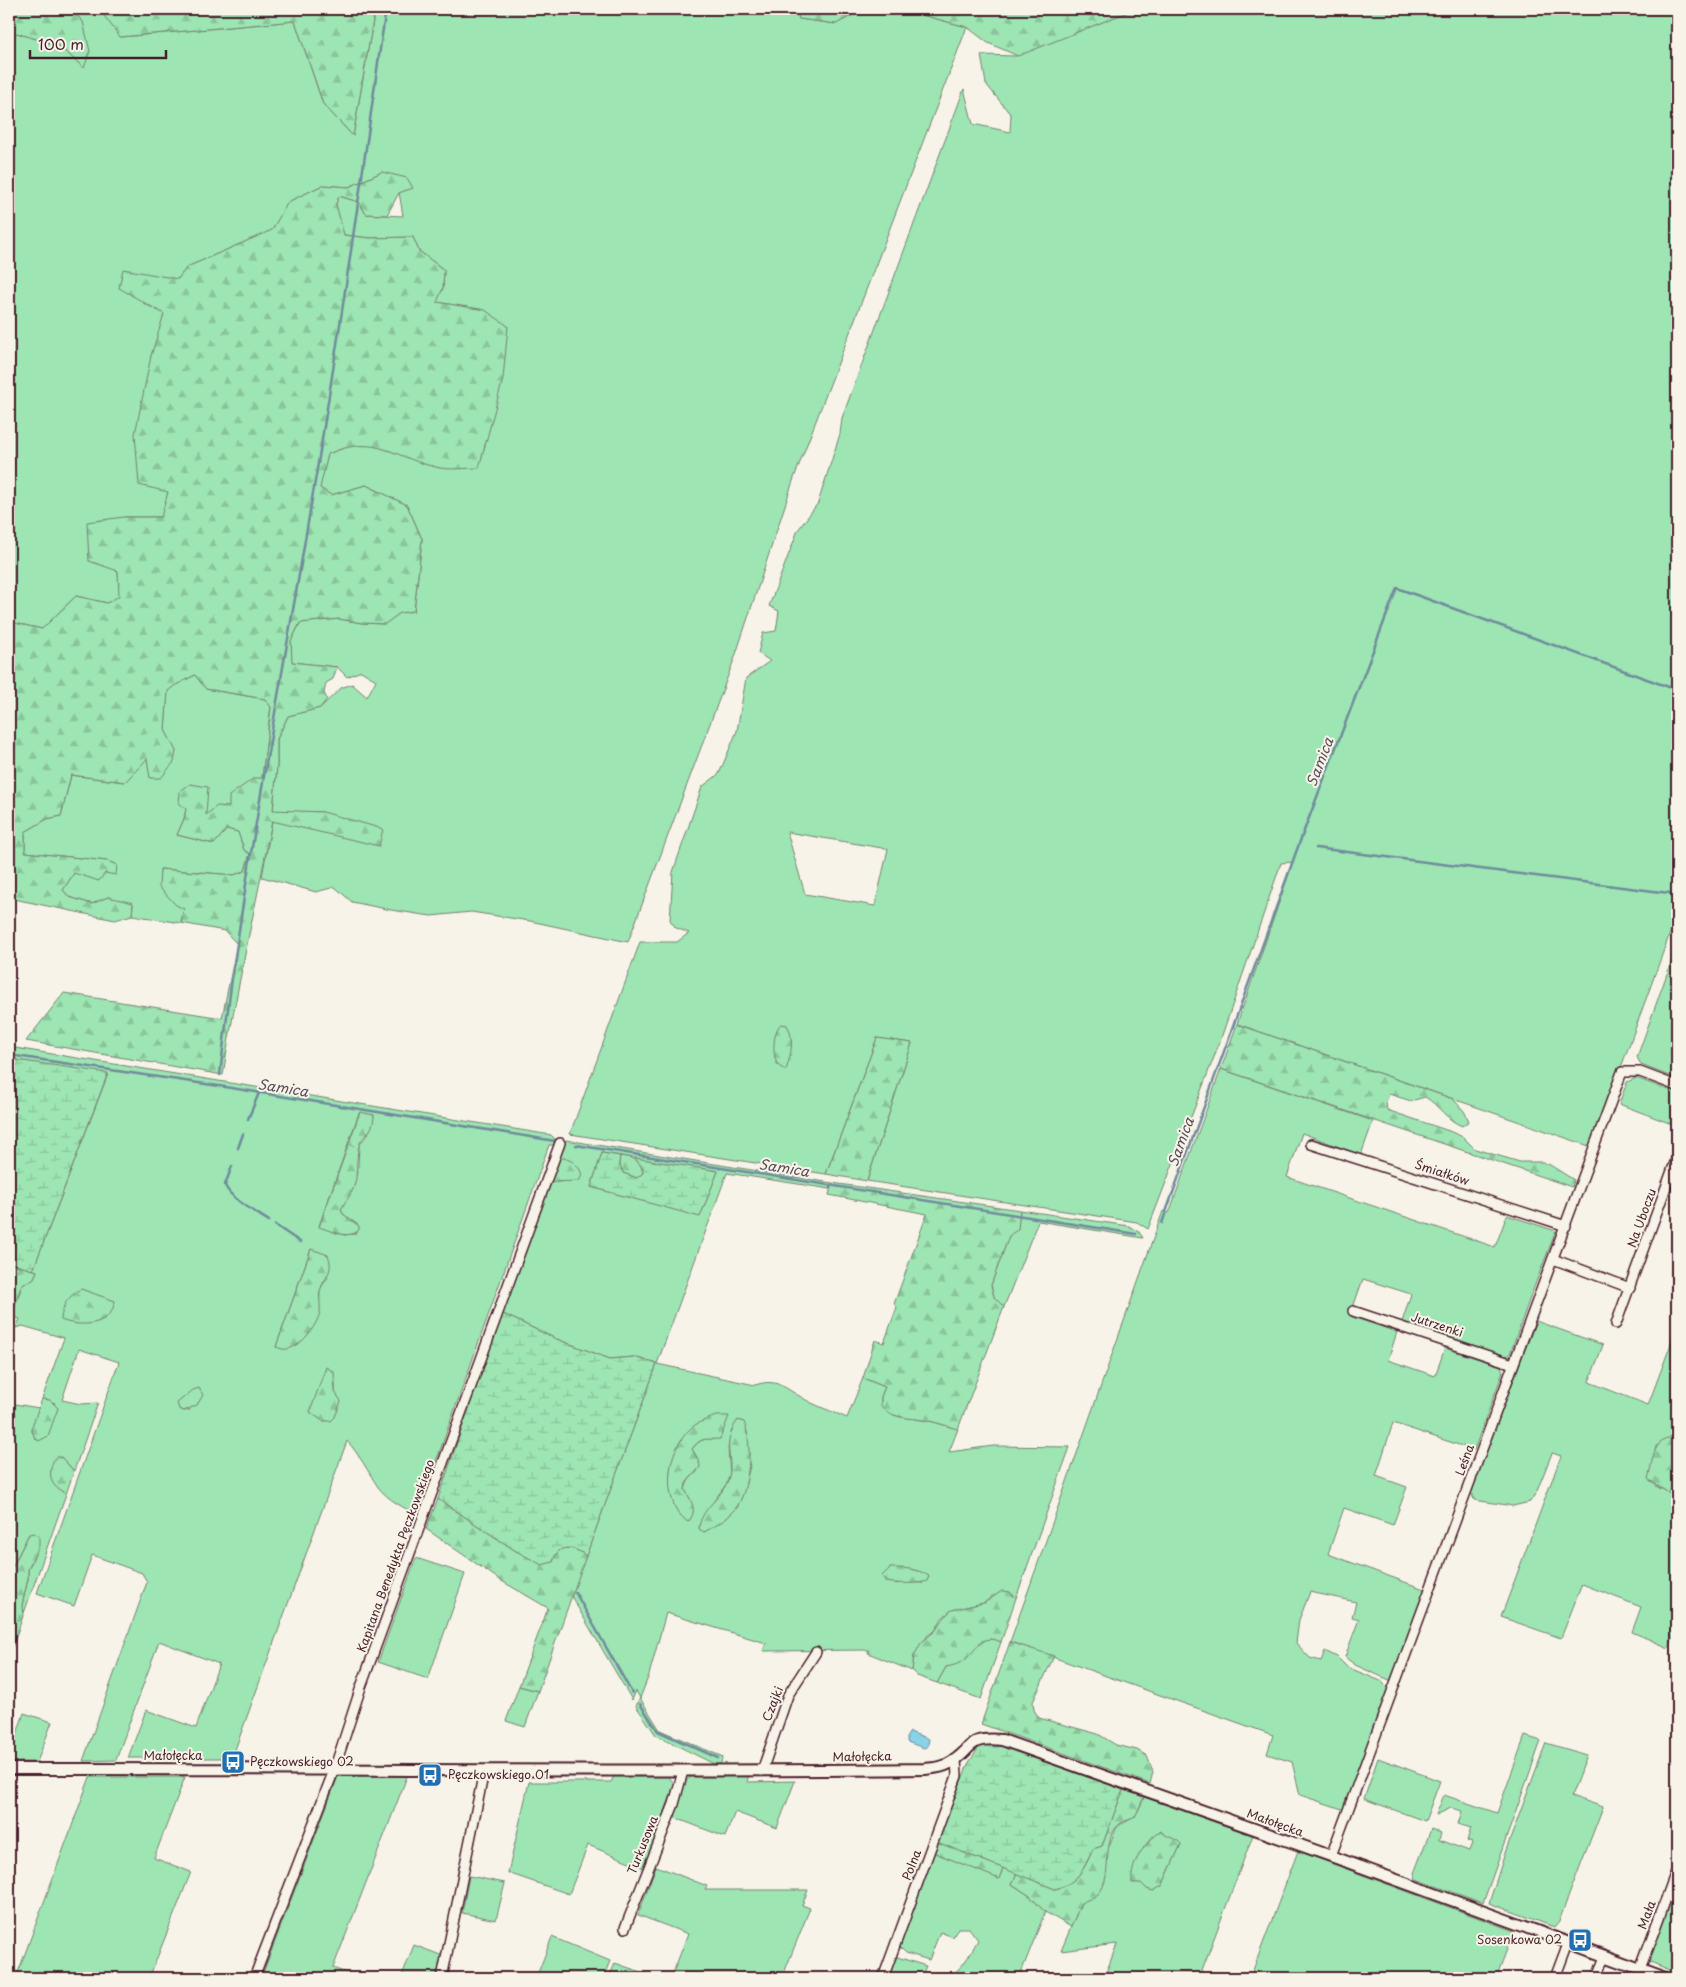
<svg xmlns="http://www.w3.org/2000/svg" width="1686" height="1987" font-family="'Playpen Sans',sans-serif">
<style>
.grass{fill:#9de5b3;stroke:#74826f;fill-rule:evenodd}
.forest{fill:url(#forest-firs);stroke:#74826f}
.wetland{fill:url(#wetland-marsh);stroke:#74826f}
.water{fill:#88d3e8;stroke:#6f8b9c}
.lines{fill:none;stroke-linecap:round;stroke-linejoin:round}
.stream{stroke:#6f8b9c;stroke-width:2.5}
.minor-casing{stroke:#4a1f2b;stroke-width:12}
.tertiary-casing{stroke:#4a1f2b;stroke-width:14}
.minor{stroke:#f7f3e8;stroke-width:9}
.tertiary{stroke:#f7f3e8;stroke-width:10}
.labels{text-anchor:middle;stroke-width:4;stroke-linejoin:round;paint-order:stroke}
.street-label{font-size:12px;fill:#4a1f2b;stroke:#f7f3e8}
.poi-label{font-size:12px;fill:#4a1f2b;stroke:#f7f3e8;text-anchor:start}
.water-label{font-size:14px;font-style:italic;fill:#5a4c5a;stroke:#f7f3e8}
</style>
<defs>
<pattern id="forest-firs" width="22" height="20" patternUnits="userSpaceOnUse" patternTransform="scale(1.25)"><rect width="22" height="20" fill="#9de5b3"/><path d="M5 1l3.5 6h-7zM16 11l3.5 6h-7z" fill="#89c49a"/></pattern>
<pattern id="wetland-marsh" width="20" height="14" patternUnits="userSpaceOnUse" patternTransform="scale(1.25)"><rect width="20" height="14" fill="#9de5b3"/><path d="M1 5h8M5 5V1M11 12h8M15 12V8" fill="none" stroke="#89c49a"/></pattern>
</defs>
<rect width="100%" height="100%" fill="#f7f3e8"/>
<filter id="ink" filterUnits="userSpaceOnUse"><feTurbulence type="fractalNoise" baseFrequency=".02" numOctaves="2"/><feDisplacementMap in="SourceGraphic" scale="10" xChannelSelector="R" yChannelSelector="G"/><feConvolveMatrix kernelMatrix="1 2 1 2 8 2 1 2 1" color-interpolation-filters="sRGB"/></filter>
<g filter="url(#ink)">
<g class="grass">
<path d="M71 9H99L121 37 295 21 323 104 353 136 375 9H796L799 19 836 24 859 11H907L967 27 794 478 735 657 628 942 530 921 471 912 431 916 391 910 352 902 335 887 316 892 262 877 272 821H280L323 812 273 811 277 766V739L288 716 320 708 341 688 352 684 367 697 376 680 361 671 347 677 337 667 291 662V641L300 623 339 619 362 623 384 624 400 613 414 611 422 539 407 505 366 485 331 495 319 488 328 454 348 446 373 445 440 468 485 310 436 302 443 288 444 270 419 251 413 237 370 238 344 235 335 204 339 196 359 202 366 214 403 216 399 192 382 172 349 187 323 185 288 202 273 230 187 267 178 279 143 303 165 314 151 356 168 492 162 517H124L118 571 120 596 107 603 76 596 42 629 10 622 9 624V41L17 33 59 46 84 68 83 22Z"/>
<path d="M1135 9H1677V914L1592 1147 1237 1024 1293 862 1281 863 1219 1044 1148 1229 1137 1222 867 1181 912 1043 877 1038 826 1174 570 1134 640 942H677L689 933 676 928 670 920 673 872 702 787 719 774 737 731 746 678 770 661 758 653 763 633 776 631 779 611 769 606 798 530 818 503 840 434 842 418 964 89 973 124 1010 132 1011 115 986 84 981 55 1016 56ZM787 832 888 849 875 906 805 894Z"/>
<path d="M195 675 206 689 265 699 271 706 262 778 229 807 205 816 186 809 184 819 177 835 214 844 227 829 238 832 244 850 250 854 245 871 234 875 160 869 176 904 184 909 181 923 132 915 133 904 108 897 92 904 69 897 63 890 74 873H105L117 865 107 861 25 852V832L47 819 61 816 71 775 124 782 147 758 176 752 165 730 168 690 174 686Z"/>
<path d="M1677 946V1079L1641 1065 1637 1057Z"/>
<path d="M9 1047 551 1135 555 1139 556 1145H549L417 1515C403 1507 388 1500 378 1487 368 1472 360 1455 347 1441L232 1758H128L146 1710 196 1728 219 1664 159 1641 116 1760 83 1761 147 1582 142 1573 92 1555 74 1606 37 1593 119 1362 79 1349 62 1400 81 1404 98 1403 74 1471 61 1457 51 1469C51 1483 55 1487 66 1494L24 1613 22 1605 28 1579V1569L32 1561 29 1534 12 1568 9 1584V1403L39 1408 32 1429 35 1438 39 1441 55 1403 42 1399 64 1338 23 1326 16 1328 20 1319 11 1316 9 1320V1316H11L23 1283 33 1280 37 1271 33 1270 108 1074 9 1059ZM359 1113 374 1115 368 1134 359 1145 358 1166 353 1189 343 1204 341 1210 343 1214 359 1226 355 1234 344 1235 319 1226ZM311 1249 328 1277 320 1289 319 1314 276 1347ZM335 1378V1392L323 1421 310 1412ZM185 1396 190 1410 184 1411 179 1409 178 1403Z"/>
<path d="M1221 1069 1373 1121 1361 1155 1302 1133 1287 1177 1495 1247 1507 1215 1556 1231 1531 1295 1510 1354 1505 1357 1402 1322 1411 1294 1363 1279 1350 1316 1397 1332 1388 1360 1435 1376 1445 1348 1501 1366 1503 1372 1474 1450 1393 1423 1376 1476 1407 1487 1393 1525 1344 1508 1328 1554 1424 1589 1426 1592 1394 1682 1355 1665 1345 1657 1359 1619 1352 1617 1356 1602 1310 1592 1299 1620 1296 1643 1310 1658 1321 1661 1325 1651 1337 1657 1347 1667 1383 1682 1390 1689 1345 1810 1300 1795 1292 1762 1267 1754 1273 1735 1010 1642 1163 1211 1169 1213Z"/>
<path d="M1636 1078 1677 1093V1126L1619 1104 1627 1082Z"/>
<path d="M566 1140 832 1183 830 1189 727 1173 657 1364 755 1385C777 1378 783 1387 801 1397 815 1406 832 1411 847 1418L863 1378 885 1387 881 1397V1406C893 1419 906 1417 922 1420 934 1421 946 1426 958 1429L949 1452 993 1446 1070 1447 1016 1598 1010 1592 993 1596 984 1603 952 1610 942 1618 935 1631 928 1635 914 1656 912 1671 868 1653 869 1650 763 1651 766 1643 666 1613 649 1675 640 1698 660 1730 723 1757 720 1765 712 1763 656 1735 636 1706 640 1698 636 1691 632 1700 571 1596 657 1364 634 1357 610 1359 554 1338 501 1313 548 1182C557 1184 566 1179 576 1181L556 1159ZM602 1153 718 1171 700 1216 591 1187ZM694 1426 714 1439C702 1438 699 1441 692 1449L699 1461 697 1472C690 1477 687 1482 685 1490L690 1499 674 1504C665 1472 671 1449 694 1426ZM734 1426 750 1466 742 1496 737 1508 726 1519 704 1532 714 1501 727 1483 730 1475 728 1448ZM886 1572 923 1583 901 1582 896 1584Z"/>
<path d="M1020 1210 1129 1226 1139 1232 1143 1238 1038 1221 1004 1307 994 1297 991 1285 1009 1236 1019 1217Z"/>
<path d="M1536 1321 1603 1345 1589 1382 1648 1405 1677 1328V1436L1672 1437 1656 1446 1653 1461 1657 1487 1669 1492 1677 1499V1625L1669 1648 1632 1632 1641 1607 1582 1584 1561 1638 1501 1617 1561 1456 1552 1453 1537 1491 1530 1502 1513 1506 1474 1500 1471 1492Z"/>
<path d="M416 1558 465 1574 428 1679 378 1662Z"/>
<path d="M987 1639H995L1001 1642 981 1699 937 1683 946 1667C969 1661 968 1651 987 1639Z"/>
<path d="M519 1686 538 1691 525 1727 506 1721Z"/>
<path d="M24 1713 52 1722 37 1762H9V1757Z"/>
<path d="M1525 1736 1541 1741 1483 1903 1416 1879 1414 1873 1431 1829 1441 1833 1439 1840 1469 1851 1472 1843 1467 1841 1471 1828 1458 1824 1462 1811 1451 1808 1436 1815 1444 1795 1497 1813Z"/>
<path d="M1546 1743 1587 1755 1571 1796 1603 1807 1559 1921 1554 1927 1489 1903 1505 1853Z"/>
<path d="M1378 1758 1440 1781 1425 1821 1364 1799Z"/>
<path d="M339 1774H408L333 1968 360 1978H261Z"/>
<path d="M667 1775 675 1784 644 1868 588 1845 569 1894 508 1873 529 1782H611L614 1776Z"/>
<path d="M693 1775H749L747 1782 795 1781 777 1828 735 1812 725 1837 673 1817 686 1781Z"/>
<path d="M90 1777H185L154 1858 191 1872 149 1978H16Z"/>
<path d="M1144 1797 1253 1835 1199 1978H1104L1117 1944 1061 1951 1081 1903 1087 1899 1116 1829C1120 1823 1123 1824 1129 1820 1137 1816 1141 1805 1144 1797ZM1153 1836 1181 1844 1162 1886 1147 1889 1141 1883 1135 1882 1144 1847Z"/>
<path d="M1298 1851 1514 1931 1496 1978H1250Z"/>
<path d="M933 1852 999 1878 1003 1868 1017 1873 1012 1884 1030 1896 1045 1912 1019 1978H945C962 1971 968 1957 978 1940L969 1928H958L953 1937 940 1932 929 1960 906 1953 898 1945Z"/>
<path d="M656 1866 707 1886 705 1890H808L802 1905 810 1908 782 1978H671L688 1934 638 1915Z"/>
<path d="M469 1876 505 1883 496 1920 462 1913Z"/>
<path d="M1677 1885V1973L1648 1961Z"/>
<path d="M552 1937 610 1961 603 1978H536Z"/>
<path d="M414 1945 443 1956 438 1978H401Z"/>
<path d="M894 1956 926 1966 921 1978H885Z"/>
<path d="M615 1963 658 1978H609Z"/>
</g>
<g class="forest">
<path d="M9 9H71L83 22 90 51 84 68 59 46 17 33 9 41Z"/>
<path d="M99 9H375L353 136 323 104 295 21 120 37Z"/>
<path d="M796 9H1135L1018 56 988 43 967 27 907 11 859 12 836 24 799 19Z"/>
<path d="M382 172 407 178 413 188 399 193 387 215 366 214 359 202 339 196 336 204 344 235 370 238 413 237 419 251 444 270 443 288 437 302 485 310 508 326 503 379 479 468C466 468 451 470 440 468 394 459 378 432 328 454L320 488 331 495 366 485 407 505 422 539 414 611 400 613 385 624 362 623 339 619 300 623 291 641 292 662 337 667 333 679 326 683 324 693 327 699 320 708 288 716 277 739V766L273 810 323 812 383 829 379 846 272 821C256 906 236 989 223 1075L26 1041 64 993 222 1018 237 944 225 931 181 923 184 909 176 905 159 887 160 869 234 875 245 871 250 854 244 850 238 832 227 829 214 844 177 835 184 819 186 809 179 803 180 791 190 784 208 787 206 815 217 806 229 807V796L254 778H262L271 707 265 699 206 689 195 675 174 686 168 691 165 730 176 751 174 762 161 778H150L147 759 125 782 71 775 61 816 47 819 25 832V852L107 861 117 865 116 875 105 873 99 881 74 873 63 890 69 897 92 904 108 897 133 903 132 915 115 920 9 898V624L10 622 42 629 76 596 107 603 119 596 118 571 89 561 87 522 124 517H161L168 492 139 485 135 434 151 356 164 314 119 288 123 269 178 279 187 267 272 230 288 202 323 185 349 187Z"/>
<path d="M781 1024 787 1025C795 1040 791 1054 786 1070 784 1069 781 1068 779 1066 771 1058 773 1030 781 1024Z"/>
<path d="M1237 1024 1453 1099 1464 1111 1469 1121 1462 1126C1446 1120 1439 1105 1425 1097L1411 1101 1389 1094 1386 1102 1387 1110 1449 1131 1463 1137 1475 1149 1520 1162H1543L1550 1165 1574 1180 1572 1187 1221 1069Z"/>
<path d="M877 1038 912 1043 867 1181 826 1174Z"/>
<path d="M360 1112 374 1115C373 1136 362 1133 359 1146 355 1160 359 1175 353 1189 350 1197 344 1202 341 1210L343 1214 359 1226V1230C348 1240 332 1231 319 1227Z"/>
<path d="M620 1156C633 1158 640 1159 643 1173L637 1178 623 1173 619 1162Z"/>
<path d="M564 1158C573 1161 579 1165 582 1175L579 1181 548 1182 556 1159Z"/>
<path d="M832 1183 1020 1210 1018 1229 1009 1236 991 1285 994 1297 1004 1307 958 1429C946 1426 934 1421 922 1420 906 1417 893 1419 881 1406V1397L885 1387 863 1378 875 1340 884 1343 897 1307 894 1304 927 1214 829 1195Z"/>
<path d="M311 1249 328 1255C334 1271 326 1275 321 1288 318 1295 321 1304 320 1312 317 1325 302 1347 287 1349 283 1350 280 1348 276 1347Z"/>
<path d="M9 1263 37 1271 33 1280 24 1283 21 1287 11 1316H9Z"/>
<path d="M81 1289 115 1301C114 1304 113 1310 111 1312 101 1327 76 1326 61 1320 62 1304 68 1297 81 1289Z"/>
<path d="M326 1367 334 1372 335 1392 341 1401 335 1417 331 1421H323L310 1412Z"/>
<path d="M199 1388 203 1395 197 1405 184 1411 179 1409 177 1403 193 1390Z"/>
<path d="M42 1399 50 1400 58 1408 48 1436 39 1441 35 1438 31 1429Z"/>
<path d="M716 1416H729L720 1439C705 1440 702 1436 692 1449L699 1461 700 1467 686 1483 685 1490C692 1502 698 1511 688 1522 684 1519 680 1515 677 1511 662 1485 670 1443 695 1425 701 1421 709 1419 716 1416Z"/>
<path d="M738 1420 744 1422C753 1442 750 1492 735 1509 727 1520 715 1526 704 1532L699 1529C700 1509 722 1498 728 1480 735 1459 720 1444 738 1420Z"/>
<path d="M1677 1436V1499L1648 1479C1654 1457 1651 1440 1677 1436Z"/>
<path d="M56 1457H61L74 1471 66 1494C63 1492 58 1489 55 1486 48 1479 50 1464 56 1457Z"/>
<path d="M438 1499 516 1551 553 1562C554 1558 556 1553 559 1551 566 1544 581 1551 586 1556L538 1691 519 1686 548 1608 500 1580 426 1529Z"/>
<path d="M34 1533 39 1536V1546L28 1569V1579L22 1605 24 1613 10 1654 9 1584 12 1568 29 1534Z"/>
<path d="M890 1568C904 1568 916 1568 929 1576L927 1581C921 1584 894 1584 886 1582L882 1576Z"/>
<path d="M1002 1591 1010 1592 1016 1598 1001 1642C981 1632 977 1650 965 1660 959 1664 952 1666 946 1667L937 1683 917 1676 912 1671 914 1656 921 1643 935 1631 947 1614 952 1610 984 1603Z"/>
<path d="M1010 1642 1054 1656 1033 1702 1034 1710 1039 1718 1098 1734 1116 1745 1137 1750 1147 1756 1153 1772 1150 1784 981 1724Z"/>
<path d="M1123 1790 1144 1797 1135 1817C1131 1820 1125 1820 1121 1823 1099 1838 1115 1877 1098 1894 1094 1898 1086 1900 1081 1903L1071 1927 1045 1912 1030 1896 1012 1884 1017 1873 1055 1889C1077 1883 1084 1870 1093 1849L1102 1846Z"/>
<path d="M1161 1831C1166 1838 1176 1837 1181 1844L1162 1886 1153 1891 1147 1889 1141 1883H1132C1130 1862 1145 1843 1161 1831Z"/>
<path d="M937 1842 1003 1868 999 1879 933 1852Z"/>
</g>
<g class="wetland">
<path d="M9 1059 108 1073 33 1270 9 1263Z"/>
<path d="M602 1153 620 1156 619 1163 623 1173 637 1178 643 1173 642 1167 635 1158 718 1171 700 1217 591 1187Z"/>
<path d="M501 1313 554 1338 610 1359 634 1357 657 1364 586 1556C581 1551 566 1544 559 1551 556 1553 554 1558 553 1562L542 1565 516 1551 438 1499Z"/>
<path d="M987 1744H999L1123 1790 1102 1846 1093 1849C1083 1870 1078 1883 1055 1889L937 1842 968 1764 979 1747Z"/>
</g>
<path class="water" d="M910 1732 929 1739 928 1746 924 1748 907 1742V1736Z"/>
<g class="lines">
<g class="stream">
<path d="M1316 848 1677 894"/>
<path d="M9 1055 219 1086 555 1141"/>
<path d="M220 1075C240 893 276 714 306 534 324 431 340 327 355 223 366 152 375 80 386 9"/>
<path d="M248 1119 259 1093"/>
<path d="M576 1145 1136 1234"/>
<path d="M238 1148 243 1134"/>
<path d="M232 1166 225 1185C229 1198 257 1213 269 1221"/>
<path d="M1162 1223 1299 844 1397 588 1677 690"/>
<path d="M275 1225 300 1242"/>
<path d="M575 1592 632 1693"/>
<path d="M640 1704 658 1731 718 1758"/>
</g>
<g class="minor-casing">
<g id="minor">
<path d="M1311 1144 1566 1226"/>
<path d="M1553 1259 1630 1288"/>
<path d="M1353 1311 1513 1364"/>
<path d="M1616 1324 1677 1157"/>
<path d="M762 1771 788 1695 816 1652"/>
<path d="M1331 1856 1622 1072H1640L1677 1086"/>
<path d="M625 1928 674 1804 683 1771"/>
<path d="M1640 1969 1677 1869"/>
<path d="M254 1978 334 1770 361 1687 560 1143"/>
<path d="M442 1978 484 1771"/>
<path d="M883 1978 957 1776 956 1759"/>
<path d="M1555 1978 1568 1943"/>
<path d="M1597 1978 1605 1956"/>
</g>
</g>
<g class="tertiary-casing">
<path id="tertiary" d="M9 1769C314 1768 620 1773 925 1769 933 1768 941 1768 948 1764 974 1751 964 1736 1002 1740L1331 1856 1665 1978"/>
</g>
<use href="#minor" class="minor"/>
<use href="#tertiary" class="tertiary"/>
</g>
</g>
<defs>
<g id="bus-square" transform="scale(1.25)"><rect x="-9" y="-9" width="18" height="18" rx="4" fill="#1f6fb2" stroke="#f7f3e8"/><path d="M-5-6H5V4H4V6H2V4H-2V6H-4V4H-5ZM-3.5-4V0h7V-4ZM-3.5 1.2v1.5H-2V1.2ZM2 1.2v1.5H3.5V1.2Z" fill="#fff"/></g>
</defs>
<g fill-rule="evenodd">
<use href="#bus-square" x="233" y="1762"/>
<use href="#bus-square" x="430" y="1775"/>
<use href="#bus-square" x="1580" y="1940"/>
</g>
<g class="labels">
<g class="street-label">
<text transform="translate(1442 1173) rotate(18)" y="4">Śmiałków</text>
<text transform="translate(1642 1218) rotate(-70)" y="4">Na Uboczu</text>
<text transform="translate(1437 1325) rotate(18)" y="4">Jutrzenki</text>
<text transform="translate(1465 1460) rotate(-70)" y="4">Leśna</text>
<text transform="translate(396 1556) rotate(-70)" y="4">Kapitana Benedykta Pęczkowskiego</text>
<text transform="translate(773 1704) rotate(-68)" y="4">Czajki</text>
<text x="173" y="1760">Małołęcka</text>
<text transform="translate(862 1757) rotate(-1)" y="4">Małołęcka</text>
<text transform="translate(1275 1823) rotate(20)" y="4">Małołęcka</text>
<text transform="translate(643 1845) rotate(-68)" y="4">Turkusowa</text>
<text transform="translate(912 1865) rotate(-69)" y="4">Polna</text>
<text transform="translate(1647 1915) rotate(-69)" y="4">Mała</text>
</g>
<g class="poi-label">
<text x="250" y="1766">Pęczkowskiego 02</text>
<text x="448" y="1779">Pęczkowskiego 01</text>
<text x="1562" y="1944" text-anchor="end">Sosenkowa 02</text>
</g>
<g class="water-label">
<text transform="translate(1320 762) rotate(-69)" y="5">Samica</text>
<text transform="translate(283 1088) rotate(9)" y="5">Samica</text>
<text transform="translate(1181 1142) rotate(-70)" y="5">Samica</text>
<text transform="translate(784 1168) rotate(9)" y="5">Samica</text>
</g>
</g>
<rect width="1686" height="1987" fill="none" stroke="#f7f3e8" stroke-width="30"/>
<rect x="15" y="15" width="1656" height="1957" fill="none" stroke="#4a1f2b" stroke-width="2" filter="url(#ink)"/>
<path d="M30 50v8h136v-8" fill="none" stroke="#4a1f2b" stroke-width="2.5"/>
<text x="38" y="50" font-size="15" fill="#4a1f2b" stroke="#f7f3e8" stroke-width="4" paint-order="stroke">100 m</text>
</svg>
